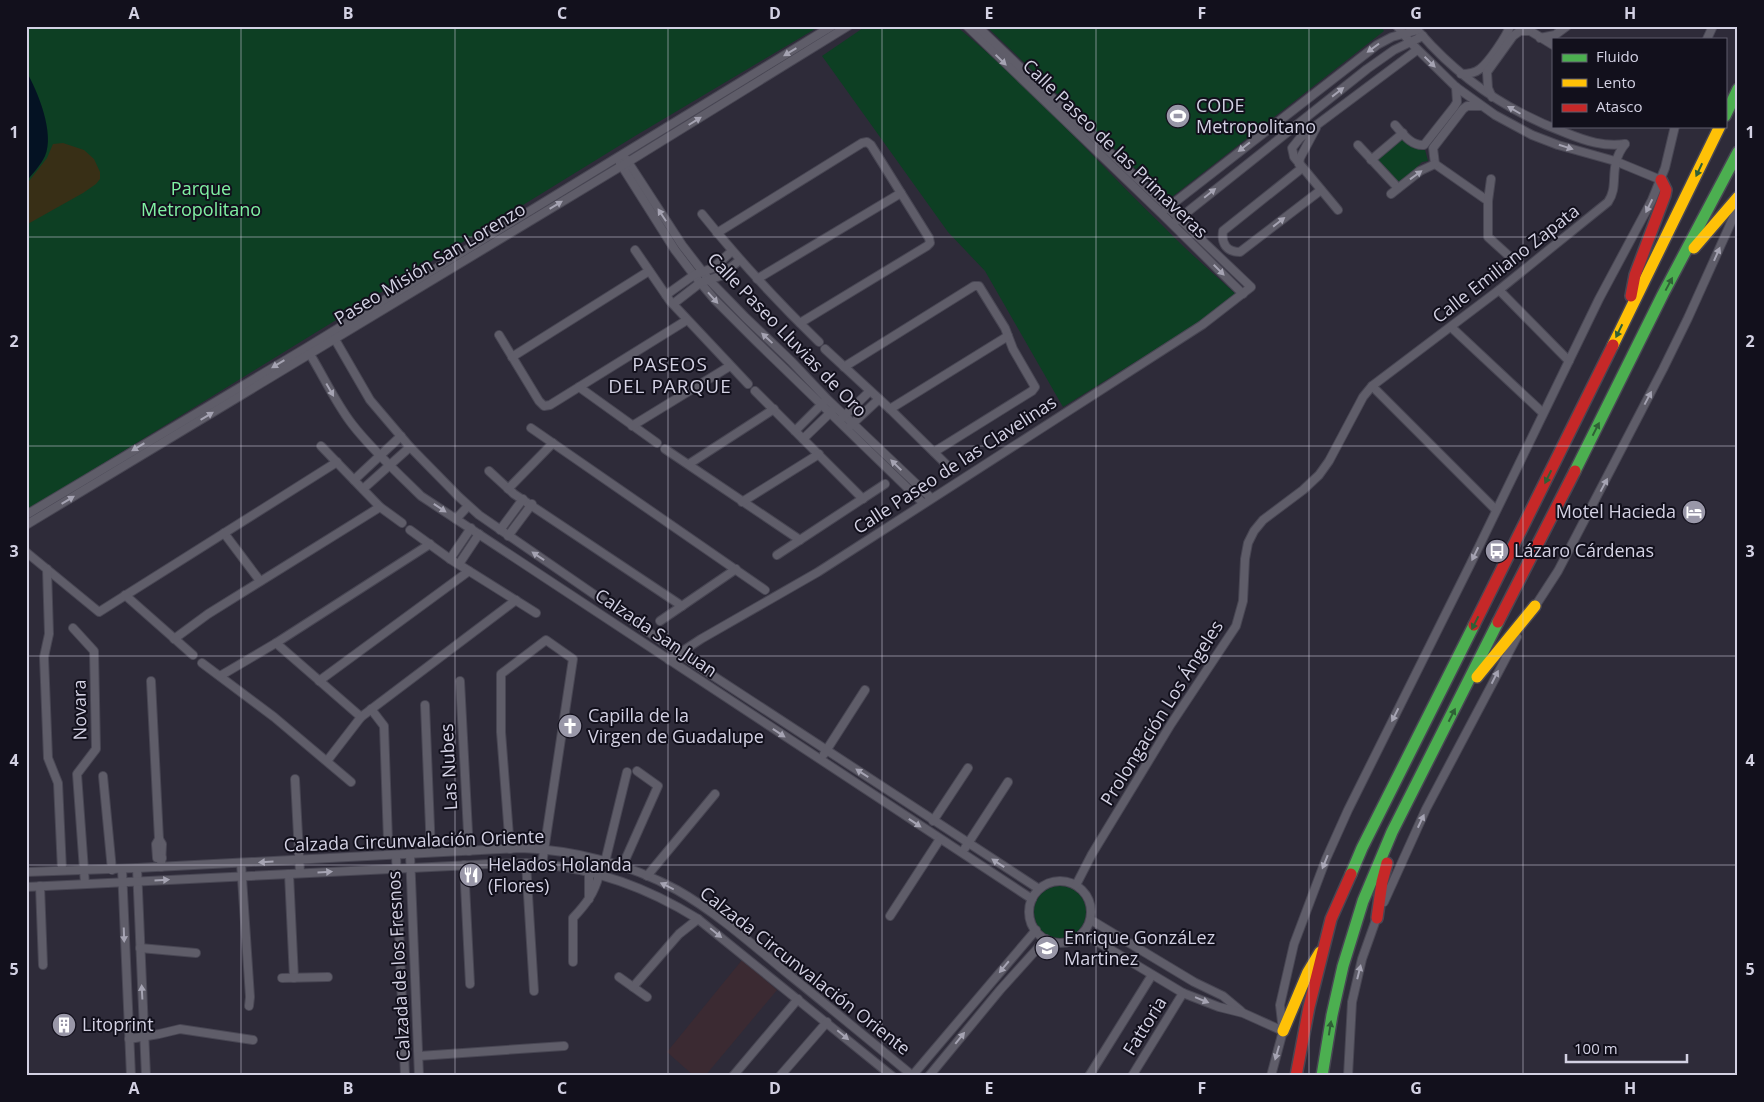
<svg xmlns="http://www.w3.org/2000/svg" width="1764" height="1102" font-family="'Open Sans',sans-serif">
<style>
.education{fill:#3b2a32}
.green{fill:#0d3f23}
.sand{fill:#382f16}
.water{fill:#041223}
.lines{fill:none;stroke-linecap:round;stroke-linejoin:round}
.street-casing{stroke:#484653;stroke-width:10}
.fast-casing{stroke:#484653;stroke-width:14}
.slow-casing{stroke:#484653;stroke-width:14}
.jam-casing{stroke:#484653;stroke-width:14}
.street{stroke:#5f5d69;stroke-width:8}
.fast{stroke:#4caf50;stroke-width:11}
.slow{stroke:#ffc107;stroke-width:11}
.jam{stroke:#c62828;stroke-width:11}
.oneway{fill:#a5a3b2}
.oneway2{fill:#2f6036}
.grid{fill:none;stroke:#d3d1e3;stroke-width:1;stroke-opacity:0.55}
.labels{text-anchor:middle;stroke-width:4;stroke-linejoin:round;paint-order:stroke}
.poi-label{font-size:18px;fill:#d3d1e3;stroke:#12101c;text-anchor:start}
.street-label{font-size:18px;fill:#d3d1e3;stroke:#12101c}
.park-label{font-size:18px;fill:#80f1a3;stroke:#12101c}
.neighbourhood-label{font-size:19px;letter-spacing:1px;fill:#d3d1e3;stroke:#12101c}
.neatline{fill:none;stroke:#d3d1e3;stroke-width:2}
.grid-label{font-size:16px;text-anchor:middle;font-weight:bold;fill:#d3d1e3}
</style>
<rect width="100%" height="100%" fill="#2e2b39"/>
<path class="education" d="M742 960 777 990 705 1076H694L667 1052Z"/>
<g class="green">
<path d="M26 26H820L635 136 26 511Z"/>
<path d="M866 26H956C1031 87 1095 160 1164 227 1188 252 1214 274 1239 297L1063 407 985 271 948 232 822 56Z"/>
<path d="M986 26H1380L1384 31 1168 200Z"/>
<path d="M1403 137 1416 148 1425 150 1428 161 1422 162 1400 184 1376 160Z"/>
<circle cx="1060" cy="912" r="26"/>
</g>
<path class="sand" d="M63 143 84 150 94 159 100 172V179L96 184 83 193 26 225V185L47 158 53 144Z"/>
<path class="water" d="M26 71C38 91 55 134 45 156 41 165 32 174 26 182Z"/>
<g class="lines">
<g class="street-casing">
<g id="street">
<path d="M967 26 1161 213 1243 294"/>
<path d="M1397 26 1410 42 1456 87 1495 115 1532 135 1558 145 1615 161 1661 180"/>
<path d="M1527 29 1553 45"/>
<path d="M1420 33C1460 79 1509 112 1566 133 1586 141 1604 147 1625 144"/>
<path d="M1540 38 1555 35 1567 26"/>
<path d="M1707 39 1713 26"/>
<path d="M1461 74C1467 74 1475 73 1480 69 1488 63 1507 36 1510 26"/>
<path d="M1492 97 1488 88 1487 72 1513 36 1520 31H1529"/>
<path d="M1395 125C1403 134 1411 146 1424 145L1454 107 1457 102 1456 87"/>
<path d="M1358 145 1398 188"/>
<path d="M626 159 682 245 709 280 745 317 791 361 827 399 931 498"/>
<path d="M1371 160 1403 133"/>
<path d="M620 163 675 250 694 275 715 300 757 342 923 503"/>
<path d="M1299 164 1300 158 1316 128"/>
<path d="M1435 164 1433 148 1463 109 1467 106H1481"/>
<path d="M1435 164 1488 201"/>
<path d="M1302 168 1223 231C1221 244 1227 252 1240 252L1321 190"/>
<path d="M1491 179 1488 201V237L1509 256"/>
<path d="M1391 194 1420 171 1435 164"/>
<path d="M1166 209 1377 45 1392 37 1418 30"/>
<path d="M1338 210 1294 157 1292 148 1300 138 1318 124 1417 50"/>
<path d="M702 214C738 259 777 301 819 342"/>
<path d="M1176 221 1367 69 1394 50 1423 36"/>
<path d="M717 233 862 143 867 142 871 145 929 238 930 243 927 246 800 323"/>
<path d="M635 250 670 301 748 384"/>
<path d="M757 279 901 193"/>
<path d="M1499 290 1569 361"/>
<path d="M666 295 694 275 713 268 732 251"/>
<path d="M673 304 700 283 720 276 740 260"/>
<path d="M1451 327 1543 413"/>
<path d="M499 335 539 401 544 406 550 405 687 320"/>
<path d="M333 336 370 400 410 447 459 497 479 515 695 664 1039 889"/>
<path d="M825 349 890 409 952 470"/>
<path d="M308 351C323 375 335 402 352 424 372 450 398 473 421 496L1032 899"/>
<path d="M512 357 649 271"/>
<path d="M844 367 974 286H979L1005 328 1013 349 1035 387 1032 391 934 452"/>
<path d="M1372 386 1496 510"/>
<path d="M579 387 657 443"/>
<path d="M755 391 863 499"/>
<path d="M890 409 1008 336"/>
<path d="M841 419 870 391"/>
<path d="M632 426 730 366"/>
<path d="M850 426 879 399"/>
<path d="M531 428 765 590"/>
<path d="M795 431 824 402"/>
<path d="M803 439 832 411"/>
<path d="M321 446 380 507 402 523"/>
<path d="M665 449 800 540"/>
<path d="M689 464 774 409"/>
<path d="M489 471 514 494 682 606"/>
<path d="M354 480 401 436"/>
<path d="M363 489 410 447"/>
<path d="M508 489 553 443"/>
<path d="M742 502 819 454"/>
<path d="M26 515 306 348 832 26"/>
<path d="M456 519 468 506"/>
<path d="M26 525 628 162 848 26"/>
<path d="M410 530 450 559 536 613"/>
<path d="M500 530 523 499"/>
<path d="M224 533 260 581"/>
<path d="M508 536 532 504"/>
<path d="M26 552 99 612 337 462"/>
<path d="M777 555 885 484"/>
<path d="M450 559 471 528"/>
<path d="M459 564 479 534"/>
<path d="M47 569 49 634 44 657 48 758 58 783 62 870"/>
<path d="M125 595 193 655"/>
<path d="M1534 608 1558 571 1663 369 1688 318 1738 207"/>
<path d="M660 621 736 569"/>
<path d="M73 628 94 651 96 749 77 774 85 884"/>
<path d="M174 639 208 614 380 507"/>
<path d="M276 643 361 717"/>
<path d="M669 660 701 639 818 572 1202 325 1251 287 977 26"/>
<path d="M202 663 274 717 351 782"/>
<path d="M220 676 276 643 430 544"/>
<path d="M151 681 159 839 162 844 161 867"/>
<path d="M319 681 469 571"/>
<path d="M460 681 469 851"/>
<path d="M425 705 431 852"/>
<path d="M371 709 384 726 388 841"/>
<path d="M824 754 865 690"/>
<path d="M327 761 361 717 516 600"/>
<path d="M103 776 112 870"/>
<path d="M295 779 300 873"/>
<path d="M933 821 968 768"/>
<path d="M159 839 156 844 157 858H162"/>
<path d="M965 848 1008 782"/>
<path d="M510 849 501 732V674L546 640 573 659 542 864"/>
<path d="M410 854 419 1076"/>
<path d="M396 855 405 1076"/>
<path d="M605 862 627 772"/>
<path d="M241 863 250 997 249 1006"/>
<path d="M526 863 534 991"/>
<path d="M464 865 470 984"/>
<path d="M622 867 658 786 637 771"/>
<path d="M137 868 146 1076"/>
<path d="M122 869 131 1076"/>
<path d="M26 872 137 868 521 848C574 850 630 864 677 890 719 914 755 947 792 977 833 1010 873 1043 913 1076"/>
<path d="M289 874 294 978"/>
<path d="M647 876 715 794"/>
<circle cx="1060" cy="912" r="31"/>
<path d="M1076 885 1092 854 1171 724 1236 626 1243 601 1245 559 1248 543 1254 531 1263 520 1303 490 1319 475 1329 461 1363 397 1372 386 1499 290 1608 202C1620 185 1607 167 1625 144"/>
<path d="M40 886 43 965"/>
<path d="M26 887 472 865C494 864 518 862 540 864 597 869 650 889 698 919L892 1076"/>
<path d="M589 899V873"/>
<path d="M1384 902 1426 809 1517 637"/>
<path d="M890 916 940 839"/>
<path d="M1091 920 1194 982 1223 996 1241 1011"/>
<path d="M1083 933 1183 993 1219 1007 1243 1013 1283 1031"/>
<path d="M140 948 196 953"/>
<path d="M573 962V918C586 904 594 894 599 875"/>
<path d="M619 977 647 997"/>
<path d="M282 978 328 977"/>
<path d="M633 987 679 934 698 919"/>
<path d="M129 1039 159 1034 180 1029 253 1040"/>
<path d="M419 1056 564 1046"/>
<path d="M733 1076 798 999"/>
<path d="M780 1076 827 1022"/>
<path d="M912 1076 1036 930"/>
<path d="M929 1076 1000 990 1046 939"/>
<path d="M1089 1076 1152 975"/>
<path d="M1132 1076 1183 993"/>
<path d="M1271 1076 1283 1031 1280 1005 1294 944 1326 859 1348 810 1470 565 1599 299 1652 200 1665 168 1675 126"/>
<path d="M1348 1076 1352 1002 1362 959 1378 914"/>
</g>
</g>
<g class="fast-casing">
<g id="fast">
<path d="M1725 116 1738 89"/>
<path d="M1575 471 1663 294 1738 152"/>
<path d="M1351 874 1362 848 1474 625"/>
<path d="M1322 1076 1332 1015 1343 966 1363 901 1392 832 1498 622"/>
</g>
</g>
<g class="slow-casing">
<g id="slow">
<path d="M1694 248 1738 197"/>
<path d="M1613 345 1720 126"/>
<path d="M1477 677 1535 606"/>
<path d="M1283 1031 1308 972 1320 952"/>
</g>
</g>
<g class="jam-casing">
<g id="jam">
<path d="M1631 296 1635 275 1665 195 1666 190 1661 180"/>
<path d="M1498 622 1575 471"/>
<path d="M1474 625 1613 345"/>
<path d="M1377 918 1382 882 1387 863"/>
<path d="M1296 1076 1309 1007 1331 919 1351 874"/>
</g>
</g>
<use href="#street" class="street"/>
<use href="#fast" class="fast"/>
<use href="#slow" class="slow"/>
<use href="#jam" class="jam"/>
</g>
<defs><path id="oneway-solid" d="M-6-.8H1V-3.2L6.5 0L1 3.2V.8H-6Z" transform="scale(1.25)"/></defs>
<g class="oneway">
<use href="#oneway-solid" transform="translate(1373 48) rotate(144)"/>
<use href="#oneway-solid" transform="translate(790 52) rotate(149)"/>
<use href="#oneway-solid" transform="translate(1001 60) rotate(44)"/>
<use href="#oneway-solid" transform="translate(1430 62) rotate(44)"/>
<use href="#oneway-solid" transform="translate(1338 92) rotate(-38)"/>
<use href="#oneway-solid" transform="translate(1514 110) rotate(-150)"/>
<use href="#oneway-solid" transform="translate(695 121) rotate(-32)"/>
<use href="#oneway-solid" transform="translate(1244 147) rotate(142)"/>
<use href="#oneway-solid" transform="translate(1566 147) rotate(18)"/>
<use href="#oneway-solid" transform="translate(1416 175) rotate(-36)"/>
<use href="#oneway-solid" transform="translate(1210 193) rotate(-39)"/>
<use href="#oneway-solid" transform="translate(556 205) rotate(-31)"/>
<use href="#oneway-solid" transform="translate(1649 206) rotate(116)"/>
<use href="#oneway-solid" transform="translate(662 215) rotate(-123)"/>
<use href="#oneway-solid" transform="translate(1279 222) rotate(-38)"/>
<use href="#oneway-solid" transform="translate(1717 254) rotate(-66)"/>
<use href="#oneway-solid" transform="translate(1219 270) rotate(45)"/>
<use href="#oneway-solid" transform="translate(713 298) rotate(48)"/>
<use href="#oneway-solid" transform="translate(767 338) rotate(-137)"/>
<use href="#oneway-solid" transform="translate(278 364) rotate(149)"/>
<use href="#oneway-solid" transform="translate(330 390) rotate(60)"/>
<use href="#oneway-solid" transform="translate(1648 398) rotate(-62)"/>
<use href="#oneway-solid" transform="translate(207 416) rotate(-31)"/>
<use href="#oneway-solid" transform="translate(138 447) rotate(149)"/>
<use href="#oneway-solid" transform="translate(896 465) rotate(-136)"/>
<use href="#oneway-solid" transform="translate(1604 485) rotate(-62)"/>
<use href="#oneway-solid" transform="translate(68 500) rotate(-31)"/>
<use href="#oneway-solid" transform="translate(440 508) rotate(34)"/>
<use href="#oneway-solid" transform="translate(1475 554) rotate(116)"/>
<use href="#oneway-solid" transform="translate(538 556) rotate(-146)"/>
<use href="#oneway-solid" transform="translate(1495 677) rotate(-63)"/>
<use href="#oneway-solid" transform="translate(1395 715) rotate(117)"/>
<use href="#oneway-solid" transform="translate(779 733) rotate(34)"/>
<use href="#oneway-solid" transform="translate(862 773) rotate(-147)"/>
<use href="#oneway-solid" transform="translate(1421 821) rotate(-65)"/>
<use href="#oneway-solid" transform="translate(915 823) rotate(34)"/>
<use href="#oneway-solid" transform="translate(266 862) rotate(177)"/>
<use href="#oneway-solid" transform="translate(1325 862) rotate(112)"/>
<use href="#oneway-solid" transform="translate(998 863) rotate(-147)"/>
<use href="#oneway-solid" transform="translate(325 872) rotate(-3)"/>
<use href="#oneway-solid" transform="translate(162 880) rotate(-3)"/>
<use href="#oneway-solid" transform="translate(667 886) rotate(-154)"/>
<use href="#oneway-solid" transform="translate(716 933) rotate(39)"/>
<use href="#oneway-solid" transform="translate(124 935) rotate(88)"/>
<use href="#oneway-solid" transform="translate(1004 967) rotate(130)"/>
<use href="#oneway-solid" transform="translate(1359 972) rotate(-76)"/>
<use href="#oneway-solid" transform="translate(142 992) rotate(-93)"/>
<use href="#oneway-solid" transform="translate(1202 1000) rotate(22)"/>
<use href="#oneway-solid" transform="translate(843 1035) rotate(40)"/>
<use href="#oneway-solid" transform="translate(960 1038) rotate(-51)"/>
<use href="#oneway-solid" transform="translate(1277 1053) rotate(106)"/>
</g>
<g class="oneway2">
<use href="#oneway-solid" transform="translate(1699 170) rotate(115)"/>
<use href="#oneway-solid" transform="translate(1669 284) rotate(-62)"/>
<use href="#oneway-solid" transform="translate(1619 331) rotate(116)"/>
<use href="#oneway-solid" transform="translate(1596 429) rotate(-63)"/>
<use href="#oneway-solid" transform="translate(1548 477) rotate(116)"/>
<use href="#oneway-solid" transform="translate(1475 623) rotate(117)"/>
<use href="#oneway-solid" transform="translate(1452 715) rotate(-63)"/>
<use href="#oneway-solid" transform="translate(1330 1028) rotate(-81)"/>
</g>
<path class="grid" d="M241 26V1076M455 26V1076M668 26V1076M882 26V1076M1096 26V1076M1309 26V1076M1523 26V1076M26 237H1738M26 446H1738M26 656H1738M26 865H1738"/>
<defs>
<g id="stadium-disc" transform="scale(1.25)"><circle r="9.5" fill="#9997a8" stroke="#12101c"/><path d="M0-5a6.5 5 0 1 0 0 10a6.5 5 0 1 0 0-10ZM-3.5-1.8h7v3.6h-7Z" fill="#fff"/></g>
<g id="hotel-disc" transform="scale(1.25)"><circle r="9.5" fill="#9997a8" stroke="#12101c"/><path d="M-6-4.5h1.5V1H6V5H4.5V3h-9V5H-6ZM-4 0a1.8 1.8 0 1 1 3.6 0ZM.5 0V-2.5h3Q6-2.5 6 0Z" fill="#fff"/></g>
<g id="bus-disc" transform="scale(1.25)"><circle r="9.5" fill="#9997a8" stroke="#12101c"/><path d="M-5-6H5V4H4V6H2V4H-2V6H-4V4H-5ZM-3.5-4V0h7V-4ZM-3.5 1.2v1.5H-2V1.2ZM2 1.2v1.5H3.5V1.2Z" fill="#fff"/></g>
<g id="church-disc" transform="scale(1.25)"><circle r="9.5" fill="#9997a8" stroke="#12101c"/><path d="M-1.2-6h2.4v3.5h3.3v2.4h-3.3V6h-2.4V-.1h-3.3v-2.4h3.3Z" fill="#fff"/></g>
<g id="restaurant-disc" transform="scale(1.25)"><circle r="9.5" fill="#9997a8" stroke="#12101c"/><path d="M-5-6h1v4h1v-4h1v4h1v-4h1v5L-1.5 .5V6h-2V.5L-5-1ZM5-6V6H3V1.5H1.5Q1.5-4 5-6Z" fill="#fff"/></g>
<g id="school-disc" transform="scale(1.25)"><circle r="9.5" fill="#9997a8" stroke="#12101c"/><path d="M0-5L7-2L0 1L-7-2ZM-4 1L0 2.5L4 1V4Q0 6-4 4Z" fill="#fff"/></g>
<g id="building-disc" transform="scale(1.25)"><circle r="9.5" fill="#9997a8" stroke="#12101c"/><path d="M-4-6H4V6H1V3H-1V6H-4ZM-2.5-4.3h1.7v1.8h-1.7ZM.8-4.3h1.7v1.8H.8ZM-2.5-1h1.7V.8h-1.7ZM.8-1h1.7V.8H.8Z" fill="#fff"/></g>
</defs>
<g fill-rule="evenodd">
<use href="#stadium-disc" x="1178" y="116"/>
<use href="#hotel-disc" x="1694" y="512"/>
<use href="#bus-disc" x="1497" y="551"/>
<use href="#church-disc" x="570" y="726"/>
<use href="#restaurant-disc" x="471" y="875"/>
<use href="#school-disc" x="1047" y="948"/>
<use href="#building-disc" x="64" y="1025"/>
</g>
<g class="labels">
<g class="poi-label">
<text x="1196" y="112">CODE<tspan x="1196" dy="21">Metropolitano</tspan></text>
<text x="1676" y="518" text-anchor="end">Motel Hacieda</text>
<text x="1514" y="557">Lázaro Cárdenas</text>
<text x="588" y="722">Capilla de la<tspan x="588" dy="21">Virgen de Guadalupe</tspan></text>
<text x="488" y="871">Helados Holanda<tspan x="488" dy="21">(Flores)</tspan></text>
<text x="1064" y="944">Enrique GonzáLez<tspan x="1064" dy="21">Martinez</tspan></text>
<text x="82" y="1031">Litoprint</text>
</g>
<g class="street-label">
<text transform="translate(1115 149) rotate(44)" y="6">Calle Paseo de las Primaveras</text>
<text transform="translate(430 264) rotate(-31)" y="6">Paseo Misión San Lorenzo</text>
<text transform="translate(1506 264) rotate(-38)" y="6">Calle Emiliano Zapata</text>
<text transform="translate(787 335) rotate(46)" y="6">Calle Paseo Lluvias de Oro</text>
<text transform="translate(955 465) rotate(-33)" y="6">Calle Paseo de las Clavelinas</text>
<text transform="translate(656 633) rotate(34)" y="6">Calzada San Juan</text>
<text transform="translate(80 710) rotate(-91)" y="6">Novara</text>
<text transform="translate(1162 713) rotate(-58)" y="6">Prolongación Los Ángeles</text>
<text transform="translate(449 767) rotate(-93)" y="6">Las Nubes</text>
<text transform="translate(414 841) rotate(-2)" y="6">Calzada Circunvalación Oriente</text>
<text transform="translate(399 966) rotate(-93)" y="6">Calzada de los Fresnos</text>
<text transform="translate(805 971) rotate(38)" y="6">Calzada Circunvalación Oriente</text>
<text transform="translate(1145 1026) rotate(-58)" y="6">Fattoria</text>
</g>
<g class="park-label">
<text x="201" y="195">Parque<tspan x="201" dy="21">Metropolitano</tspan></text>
</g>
<g class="neighbourhood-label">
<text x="670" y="371">PASEOS<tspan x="670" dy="22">DEL PARQUE</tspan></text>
</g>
</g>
<rect width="1764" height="1102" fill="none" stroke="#12101c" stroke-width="55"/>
<rect x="1552" y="38" width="175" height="90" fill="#12101c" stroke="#5f5d6c"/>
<rect x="1562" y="54" width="25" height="8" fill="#4caf50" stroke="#5f5d6c"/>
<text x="1596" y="62" font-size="15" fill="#d3d1e3">Fluido</text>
<rect x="1562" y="79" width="25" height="8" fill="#ffc107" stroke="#5f5d6c"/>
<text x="1596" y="88" font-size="15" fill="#d3d1e3">Lento</text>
<rect x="1562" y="104" width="25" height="8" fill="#c62828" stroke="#5f5d6c"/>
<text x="1596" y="112" font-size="15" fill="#d3d1e3">Atasco</text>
<path d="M1566 1054v8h121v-8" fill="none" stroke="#d3d1e3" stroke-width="2.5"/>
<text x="1574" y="1054" font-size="15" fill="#d3d1e3" stroke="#12101c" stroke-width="4" paint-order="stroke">100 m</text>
<rect x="28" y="28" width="1708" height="1046" class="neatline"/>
<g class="grid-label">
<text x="134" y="19">A</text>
<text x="348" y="19">B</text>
<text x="562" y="19">C</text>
<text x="775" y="19">D</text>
<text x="989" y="19">E</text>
<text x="1202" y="19">F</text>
<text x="1416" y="19">G</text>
<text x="1630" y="19">H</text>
<text x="14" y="138">1</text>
<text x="1750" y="138">1</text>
<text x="14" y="347">2</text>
<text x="1750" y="347">2</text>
<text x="14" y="557">3</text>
<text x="1750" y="557">3</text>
<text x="14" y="766">4</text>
<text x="1750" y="766">4</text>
<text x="14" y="975">5</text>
<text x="1750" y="975">5</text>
<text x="134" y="1094">A</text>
<text x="348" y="1094">B</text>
<text x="562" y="1094">C</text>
<text x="775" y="1094">D</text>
<text x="989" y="1094">E</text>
<text x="1202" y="1094">F</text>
<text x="1416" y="1094">G</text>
<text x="1630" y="1094">H</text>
</g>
</svg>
